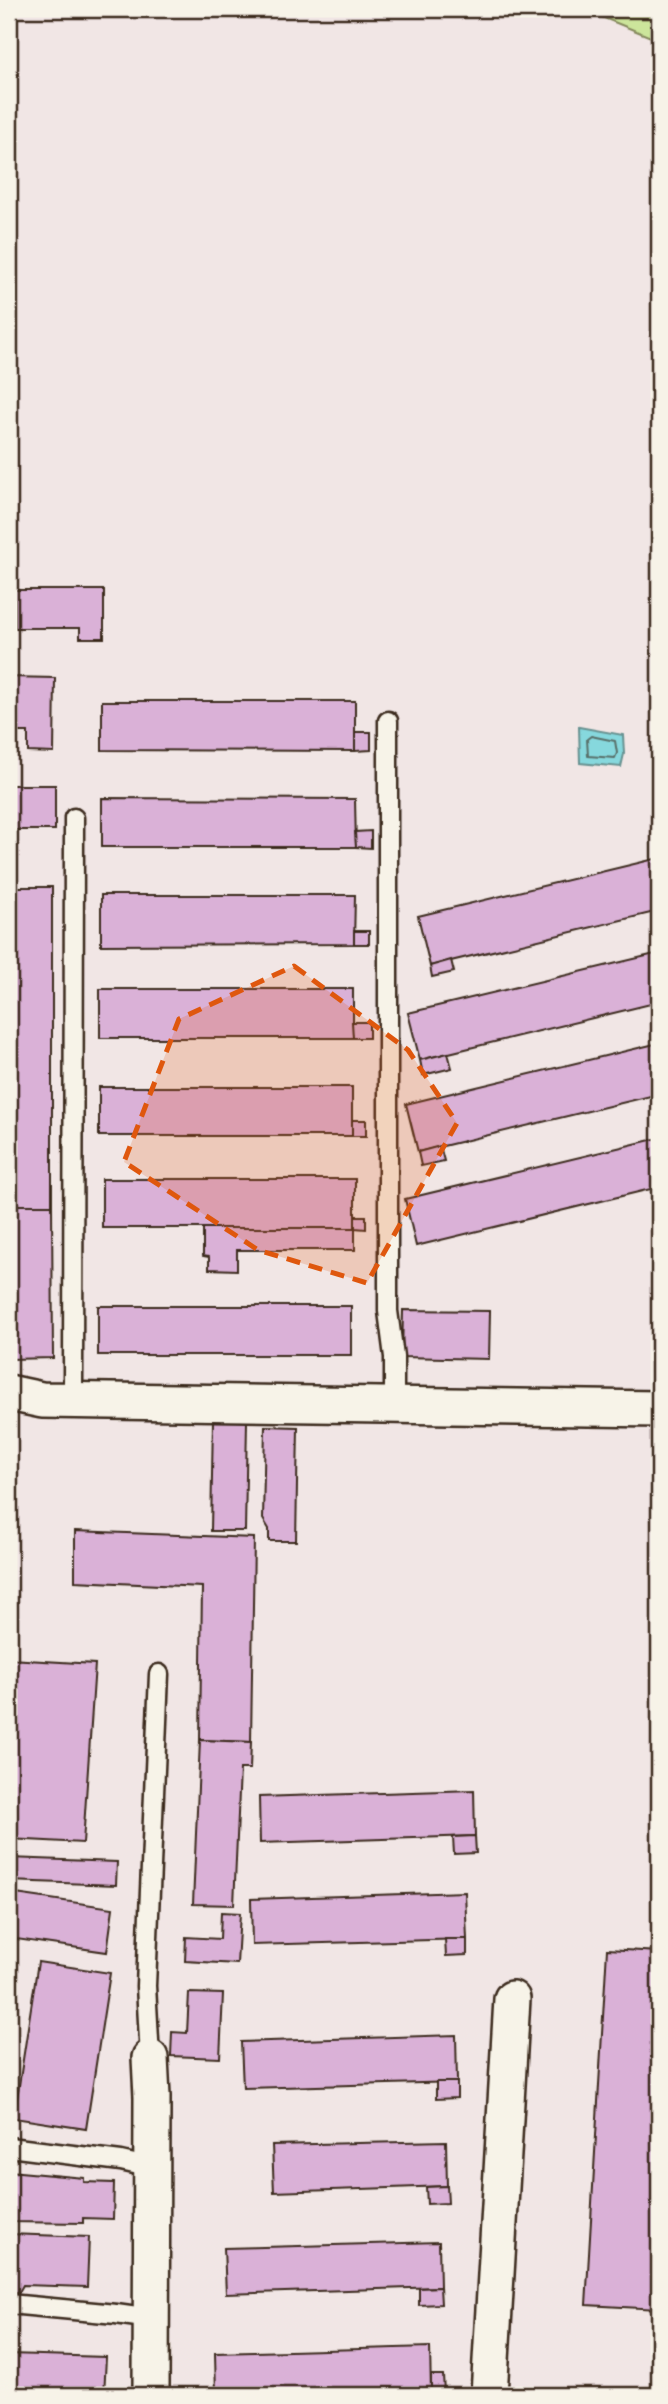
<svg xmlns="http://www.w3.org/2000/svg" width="668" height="2404" font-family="Kalam,sans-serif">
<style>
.green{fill:#cce59b;stroke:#84885c;stroke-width:2}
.water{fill:#86d8dd;stroke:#689291;stroke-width:2}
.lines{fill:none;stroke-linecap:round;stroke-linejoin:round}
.shore{stroke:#59706a;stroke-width:2}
.building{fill:#dab1d7;stroke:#3b2a1e;stroke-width:2}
.lane-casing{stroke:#3b2a1e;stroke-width:23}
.street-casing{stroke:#3b2a1e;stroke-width:40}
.lane{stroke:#f7f3e8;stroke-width:18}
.street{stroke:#f7f3e8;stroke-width:35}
.marked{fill:#df570d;fill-opacity:0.2;stroke:#df570d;stroke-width:5;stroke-dasharray:14 9;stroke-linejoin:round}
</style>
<rect width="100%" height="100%" fill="#f1e6e5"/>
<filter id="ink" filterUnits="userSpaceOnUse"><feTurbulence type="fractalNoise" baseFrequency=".0143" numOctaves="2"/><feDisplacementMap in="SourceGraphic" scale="14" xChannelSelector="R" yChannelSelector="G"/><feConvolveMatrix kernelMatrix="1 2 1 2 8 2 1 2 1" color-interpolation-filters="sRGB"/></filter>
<g filter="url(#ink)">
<path class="green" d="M582 9H659V42L656 39Z"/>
<path class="water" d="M579 727 623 735 624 754 621 767 580 763Z"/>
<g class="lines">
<path class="shore" d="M591 736 615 741 617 753 615 758 588 756 587 739Z"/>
</g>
<g class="building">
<path d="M15 590H104V638H80V628H15Z"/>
<path d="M9 677 55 678 54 753 28 752V732H9Z"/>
<path d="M102 701H355V751L102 750Z"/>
<path d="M355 732H371V750L355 751Z"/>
<rect x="9" y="785" width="46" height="45"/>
<path d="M102 798 355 799 356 847H102Z"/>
<path d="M371 831V848L356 847 355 832Z"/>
<path d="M659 858V911L430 966 418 916Z"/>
<path d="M9 887H52V1205H9V949H11Z"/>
<path d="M101 895H355L354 944 101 945Z"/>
<rect x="354" y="931" width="15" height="13"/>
<path d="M659 953V1002L420 1060 408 1013Z"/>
<path d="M451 960 454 972 432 977 430 966Z"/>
<rect x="100" y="989" width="253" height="49"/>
<path d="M352 1022H369V1038H353Z"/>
<path d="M659 1043V1094L418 1152 406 1104Z"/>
<path d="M448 1053 452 1068 423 1075 420 1060Z"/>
<rect x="99" y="1087" width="253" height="49"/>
<rect x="352" y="1120" width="14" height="16"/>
<path d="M659 1138V1187L416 1246 405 1199Z"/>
<path d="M440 1146 444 1161 421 1166 418 1152Z"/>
<rect x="102" y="1179" width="253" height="49"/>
<path d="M9 1205H52L53 1358 9 1359Z"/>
<path d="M355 1216H366V1229L355 1228Z"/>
<path d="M203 1228H355V1250H237V1270L209 1269V1257L203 1256Z"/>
<rect x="98" y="1306" width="253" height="49"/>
<path d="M403 1310 490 1311 489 1359 402 1357Z"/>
<path d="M213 1420 247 1421 245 1531H211Z"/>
<path d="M265 1426 298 1427 296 1541H269V1529L263 1519Z"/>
<path d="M75 1531 254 1538 251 1742 200 1740 202 1587 75 1581Z"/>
<path d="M9 1659 95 1664 83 1843 9 1839Z"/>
<path d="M200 1740 251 1742 250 1769H240L234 1905 193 1904Z"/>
<path d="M474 1790 475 1836 260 1843 259 1797Z"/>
<path d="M475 1836 476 1853 454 1854 453 1837Z"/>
<path d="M9 1858 117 1862 116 1885 9 1881Z"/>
<path d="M465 1892 467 1939 252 1945 251 1899Z"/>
<path d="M9 1893 113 1908 107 1952 9 1938Z"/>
<path d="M221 1912 240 1913 237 1964 185 1961 186 1937 220 1939Z"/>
<path d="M445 1939H467V1955L446 1956Z"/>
<path d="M607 1949 659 1952V2309L586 2305Z"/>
<path d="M38 1962 110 1973 86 2129 14 2118Z"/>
<path d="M189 1993 223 1994 220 2058 171 2056 172 2032 187 2033Z"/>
<path d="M456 2035 457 2082 243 2088 241 2042Z"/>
<path d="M436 2082H457V2098L436 2099Z"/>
<path d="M446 2141 447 2186 274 2192 272 2145Z"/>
<path d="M9 2171 84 2178V2182L114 2183 113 2219 83 2218V2223L9 2222Z"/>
<path d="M447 2186 448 2203 427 2204 426 2187Z"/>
<path d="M9 2234 89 2237 87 2287 23 2285 19 2292H9Z"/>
<path d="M439 2242 440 2287 226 2294 224 2248Z"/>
<path d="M440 2287 441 2304 419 2305V2288Z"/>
<path d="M430 2347 431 2393 216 2395 215 2353Z"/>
<path d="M9 2354 106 2357 104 2395H9Z"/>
<path d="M431 2375H443L444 2392 431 2393Z"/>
</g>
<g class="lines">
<g class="lane-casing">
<g id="lane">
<path d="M388 721V1311L394 1357V1406"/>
<path d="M73 1401 74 818"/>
<path d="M150 2058 146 1986 159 1674"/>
<path d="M9 2147 121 2161 152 2168"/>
<path d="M9 2304 116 2314 151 2319"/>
</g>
</g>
<g class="street-casing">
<g id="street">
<path d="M9 1393 42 1400 659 1409"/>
<path d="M150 2058 152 2097 151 2395"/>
<path d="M489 2395 512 1999"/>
</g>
</g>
<use href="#lane" class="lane"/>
<use href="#street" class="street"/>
</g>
</g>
<path class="marked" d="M294 966 408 1050 457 1123 367 1283 258 1250 124 1162 179 1019Z"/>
<rect width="668" height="2404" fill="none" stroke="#f7f3e8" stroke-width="35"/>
<rect x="18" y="18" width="633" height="2369" fill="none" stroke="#3b2a1e" stroke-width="2.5" filter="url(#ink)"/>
</svg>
